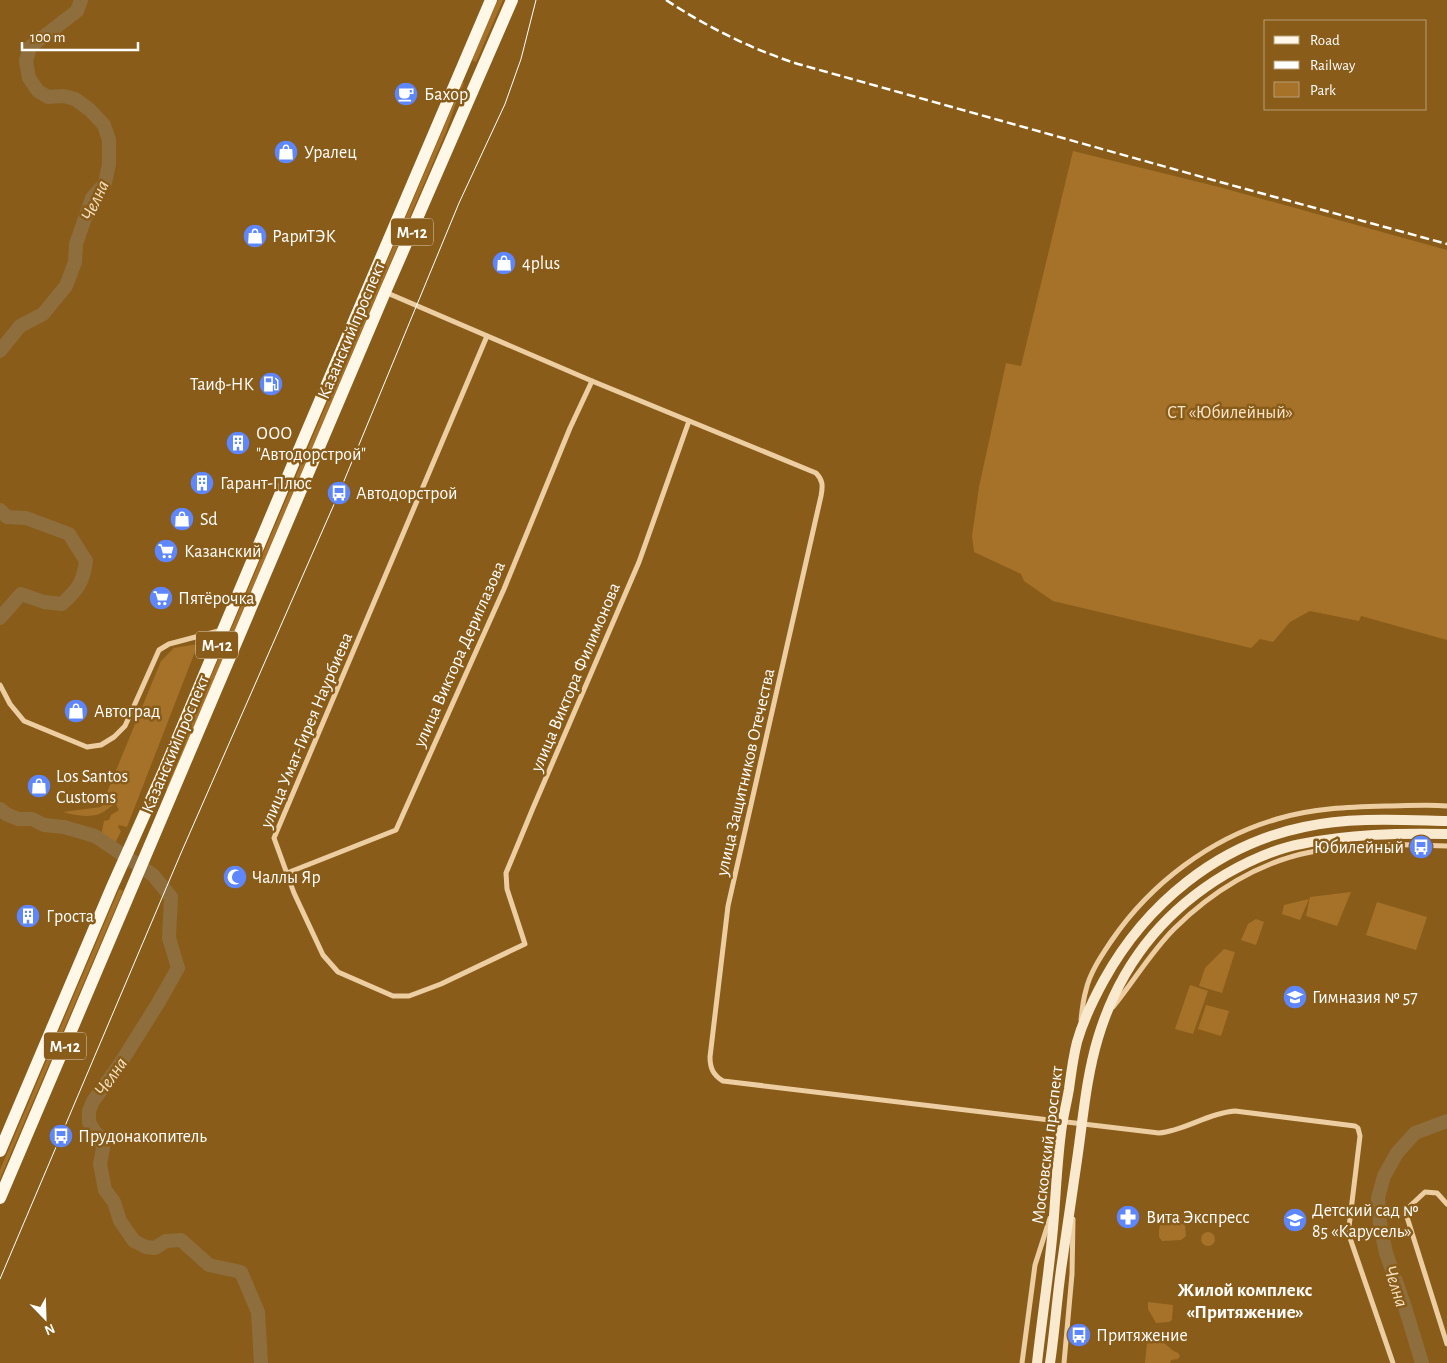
<svg xmlns="http://www.w3.org/2000/svg" width="1447" height="1363" font-family="'Alegreya Sans',sans-serif">
<style>
.green{fill:#a67229}
.lines{fill:none;stroke-linecap:round;stroke-linejoin:round}
.river{stroke:#8e6e3d;stroke-width:14}
.street{stroke:#edcea2;stroke-width:5}
.secondary{stroke:#f9e9cf;stroke-width:10}
.primary{stroke:#fff7e8;stroke-width:12}
.tram{stroke:#fff;stroke-width:1}
.rail{stroke:#fff;stroke-width:2.5;stroke-dasharray:9 4;stroke-linecap:butt}
.labels{text-anchor:middle;stroke-width:5;stroke-linejoin:round;paint-order:stroke}
.shield{fill:#895c19;stroke:#dcceba;stroke-width:1}
.shield-label{font-size:16px;font-weight:bold;fill:#fff}
.poi-label{font-size:18px;fill:#fff;stroke:#895c19;text-anchor:start}
.street-label{font-size:18px;fill:#fff;stroke:#895c19}
.park-label{font-size:18px;fill:#fae5c8;stroke:#895c19}
.water-label{font-size:19px;font-style:italic;fill:#f7e1c2;stroke:#895c19}
.neighbourhood-label{font-size:19px;font-weight:bold;fill:#fff;stroke:#895c19}
</style>
<rect width="100%" height="100%" fill="#895c19"/>
<g class="green">
<path d="M498 0H503L476 62 472 60Z"/>
<path d="M463 82 464 83 454 108 446 132 167 790 166 789 183 749 193 719Z"/>
<path d="M1073 151 1219 187 1447 250V640L1361 616 1359 621 1310 611 1290 622 1273 642 1260 639 1251 648 1053 601 1024 581 1021 574 974 552 972 536 979 487 1006 363 1021 366Z"/>
<path d="M198 644 127 827 119 825 118 827 121 831 114 845 101 836 104 821 109 820 111 815 119 810 116 804C110 806 105 812 99 814 87 818 75 815 63 812L101 807 161 661 174 648Z"/>
<path d="M119 889 123 891 0 1179V1170Z"/>
<path d="M1351 892 1337 926 1306 916 1310 897Z"/>
<path d="M1309 899 1300 920 1282 914 1284 905Z"/>
<path d="M1377 902 1427 917 1416 950 1366 935Z"/>
<path d="M1256 919 1264 922 1256 945 1241 940 1248 924Z"/>
<path d="M1224 949 1235 952 1222 993 1199 986 1205 968Z"/>
<path d="M1190 985 1208 991 1193 1034 1175 1029Z"/>
<path d="M1206 1005 1229 1011 1221 1036 1198 1029Z"/>
<path d="M1174 1215 1179 1216 1185 1225 1186 1236 1181 1240 1162 1241 1159 1237C1159 1222 1160 1221 1174 1215Z"/>
<circle cx="1208" cy="1239" r="7"/>
<path d="M1148 1302 1173 1305 1172 1320 1169 1322 1156 1323 1148 1309Z"/>
<path d="M1155 1339C1165 1340 1169 1350 1178 1353L1180 1356 1178 1359 1171 1360 1170 1363H1145L1147 1343Z"/>
</g>
<g class="lines">
<g class="river">
<path d="M0 351 20 326 43 314 66 286 75 262 76 244 92 198 105 183 109 164V140L104 125 90 110 75 99 64 96 48 97 38 91 29 78 26 61 30 47 77 11 81 0"/>
<path d="M0 510 7 517 26 518 69 534 86 561C83 583 78 589 62 604L44 602 21 594 0 618"/>
<path d="M0 809 6 814 18 819H32L44 825 64 827 95 836 153 875 171 897 169 938 178 968 157 1005 118 1067 93 1101 89 1111V1122L94 1131 100 1137 103 1148 100 1164 105 1190 114 1202 120 1221 134 1241 146 1247 155 1248 166 1241 181 1240 209 1265 241 1272 258 1312 261 1363"/>
<path d="M1422 1363 1404 1304 1386 1253 1380 1224 1378 1198 1384 1176 1397 1153 1415 1133 1447 1121"/>
</g>
<g class="street">
<path d="M385 292 592 381 816 473C823 480 823 486 821 496L728 906 710 1057C710 1068 713 1075 723 1081L1159 1133C1184 1131 1208 1113 1235 1111L1355 1126 1358 1128 1360 1136 1349 1227 1350 1238 1393 1363"/>
<path d="M487 336 274 838 294 893 323 955 338 972 393 996H409L441 984 525 944 507 889 506 873 533 808 639 562 689 421"/>
<path d="M0 685 10 704 24 721 87 747 101 745 114 737 125 726 159 650 169 644 222 630"/>
<path d="M287 873 396 830 504 589 570 428 592 381"/>
<path d="M1113 1007C1134 981 1151 952 1174 929 1211 892 1259 862 1311 852 1355 842 1402 844 1447 846"/>
<path d="M1081 1020C1082 1010 1083 1000 1086 990 1090 972 1102 955 1112 940 1151 883 1211 838 1277 819 1313 808 1350 807 1386 806 1406 806 1427 804 1447 806"/>
<path d="M1447 1204 1437 1193 1425 1192 1410 1206 1407 1217 1447 1344"/>
<path d="M1022 1363 1035 1265 1050 1218"/>
<path d="M1064 1363 1072 1274 1073 1219"/>
</g>
<g class="secondary">
<path d="M1037 1363C1042 1318 1049 1273 1053 1228 1056 1194 1057 1159 1062 1125 1064 1113 1067 1101 1069 1089 1071 1074 1073 1058 1077 1042 1083 1021 1093 1000 1104 980 1146 904 1217 845 1304 827 1351 817 1399 820 1447 821"/>
<path d="M1050 1363C1055 1330 1057 1296 1062 1263 1067 1229 1072 1194 1077 1160 1083 1119 1086 1078 1098 1038 1119 968 1162 912 1226 874 1249 861 1274 849 1301 844 1349 834 1398 833 1447 834"/>
</g>
<g class="primary">
<path d="M0 1151 112 887 163 773 296 457 491 0"/>
<path d="M0 1198 385 292 512 0"/>
</g>
<path class="tram" d="M0 1279 181 853 339 493 459 203 505 104 521 59 536 0"/>
<path class="rail" d="M666 0C707 27 751 49 798 64L1220 182 1447 244"/>
</g>
<defs>
<g id="cafe-disc" transform="scale(1.25)"><circle r="9.5" fill="#5e87ff" stroke="#895c19"/><path d="M-5.5-4.5H6V0H3Q3 3.5 0 3.5H-2.5Q-5.5 3.5-5.5 0ZM3-3.2v2h1.7v-2ZM-6 4.5H4V6H-6Z" fill="#fff"/></g>
<g id="shop-disc" transform="scale(1.25)"><circle r="9.5" fill="#5e87ff" stroke="#895c19"/><path d="M-5-2.5h2.3a2.7 3.5 0 0 1 5.4 0H5L5.5 6h-11ZM-1.5-2.5h3a1.5 2.3 0 0 0-3 0Z" fill="#fff"/></g>
<g id="fuel-disc" transform="scale(1.25)"><circle r="9.5" fill="#5e87ff" stroke="#895c19"/><path d="M-5.5-6h7V0h2V4h1.3V-2.5L3-4.5l.8-.8L6-3V5H2.5V1h-1V6h-7ZM-4.2-4.7v3.2H.2V-4.7Z" fill="#fff"/></g>
<g id="building-disc" transform="scale(1.25)"><circle r="9.5" fill="#5e87ff" stroke="#895c19"/><path d="M-4-6H4V6H1V3H-1V6H-4ZM-2.5-4.3h1.7v1.8h-1.7ZM.8-4.3h1.7v1.8H.8ZM-2.5-1h1.7V.8h-1.7ZM.8-1h1.7V.8H.8Z" fill="#fff"/></g>
<g id="bus-disc" transform="scale(1.25)"><circle r="9.5" fill="#5e87ff" stroke="#895c19"/><path d="M-5-6H5V4H4V6H2V4H-2V6H-4V4H-5ZM-3.5-4V0h7V-4ZM-3.5 1.2v1.5H-2V1.2ZM2 1.2v1.5H3.5V1.2Z" fill="#fff"/></g>
<g id="supermarket-disc" transform="scale(1.25)"><circle r="9.5" fill="#5e87ff" stroke="#895c19"/><path d="M-6-5.5h2.5l.6 2H6L4.5 2H-2.5L-4.4-4H-6ZM-1.5 3.2a1.3 1.3 0 1 0 .1 0ZM3 3.2a1.3 1.3 0 1 0 .1 0Z" fill="#fff"/></g>
<g id="mosque-disc" transform="scale(1.25)"><circle r="9.5" fill="#5e87ff" stroke="#895c19"/><path d="M3.5-4.9A6 6 0 1 0 3.5 4.9A5 5 0 1 1 3.5-4.9Z" fill="#fff"/></g>
<g id="school-disc" transform="scale(1.25)"><circle r="9.5" fill="#5e87ff" stroke="#895c19"/><path d="M0-5L7-2L0 1L-7-2ZM-4 1L0 2.5L4 1V4Q0 6-4 4Z" fill="#fff"/></g>
<g id="pharmacy-disc" transform="scale(1.25)"><circle r="9.5" fill="#5e87ff" stroke="#895c19"/><path d="M-2-6h4v4h4v4h-4v4h-4v-4h-4v-4h4Z" fill="#fff"/></g>
</defs>
<g fill-rule="evenodd">
<use href="#cafe-disc" x="406" y="94"/>
<use href="#shop-disc" x="286" y="152"/>
<use href="#shop-disc" x="255" y="236"/>
<use href="#shop-disc" x="504" y="263"/>
<use href="#fuel-disc" x="271" y="384"/>
<use href="#building-disc" x="238" y="443"/>
<use href="#building-disc" x="202" y="483"/>
<use href="#bus-disc" x="339" y="493"/>
<use href="#shop-disc" x="182" y="519"/>
<use href="#supermarket-disc" x="166" y="551"/>
<use href="#supermarket-disc" x="161" y="598"/>
<use href="#shop-disc" x="76" y="711"/>
<use href="#shop-disc" x="39" y="786"/>
<use href="#bus-disc" x="1421" y="847"/>
<use href="#mosque-disc" x="235" y="877"/>
<use href="#building-disc" x="28" y="916"/>
<use href="#school-disc" x="1295" y="997"/>
<use href="#bus-disc" x="61" y="1136"/>
<use href="#pharmacy-disc" x="1128" y="1217"/>
<use href="#school-disc" x="1295" y="1220"/>
<use href="#bus-disc" x="1079" y="1335"/>
</g>
<g class="labels">
<g class="shield">
<rect x="391" y="218.5" width="42" height="27" rx="4"/>
<rect x="196" y="631.5" width="42" height="27" rx="4"/>
<rect x="44" y="1032.5" width="42" height="27" rx="4"/>
</g>
<g class="shield-label">
<text x="412" y="238">М-12</text>
<text x="217" y="651">М-12</text>
<text x="65" y="1052">М-12</text>
</g>
<g class="poi-label">
<text x="424" y="100">Бахор</text>
<text x="304" y="158">Уралец</text>
<text x="272" y="242">РариТЭК</text>
<text x="522" y="269">4plus</text>
<text x="254" y="390" text-anchor="end">Таиф-НК</text>
<text x="256" y="439">ООО<tspan x="256" dy="21">"Автодорстрой"</tspan></text>
<text x="220" y="489">Гарант-Плюс</text>
<text x="356" y="499">Автодорстрой</text>
<text x="200" y="525">Sd</text>
<text x="184" y="557">Казанский</text>
<text x="178" y="604">Пятёрочка</text>
<text x="94" y="717">Автоград</text>
<text x="56" y="782">Los Santos<tspan x="56" dy="21">Customs</tspan></text>
<text x="1404" y="853" text-anchor="end">Юбилейный</text>
<text x="252" y="883">Чаллы Яр</text>
<text x="46" y="922">Гроста</text>
<text x="1312" y="1003">Гимназия № 57</text>
<text x="78" y="1142">Прудонакопитель</text>
<text x="1312" y="1216">Детский сад №<tspan x="1312" dy="21">85 «Карусель»</tspan></text>
<text x="1146" y="1223">Вита Экспресс</text>
<text x="1096" y="1341">Притяжение</text>
</g>
<g class="street-label">
<text transform="translate(351 330) rotate(-67)" y="6">Казанский проспект</text>
<text transform="translate(459 654) rotate(-66)" y="6">улица Виктора Дериглазова</text>
<text transform="translate(575 677) rotate(-67)" y="6">улица Виктора Филимонова</text>
<text transform="translate(306 730) rotate(-67)" y="6">улица Умат-Гирея Наурбиева</text>
<text transform="translate(175 744) rotate(-67)" y="6">Казанский проспект</text>
<text transform="translate(745 772) rotate(-77)" y="6">улица Защитников Отечества</text>
<text transform="translate(1047 1145) rotate(-83)" y="6">Московский проспект</text>
</g>
<g class="park-label">
<text x="1230" y="418">СТ «Юбилейный»</text>
</g>
<g class="water-label">
<text transform="translate(94 200) rotate(-65)" y="7">Челна</text>
<text transform="translate(110 1076) rotate(-55)" y="7">Челна</text>
<text transform="translate(1397 1286) rotate(72)" y="7">Челна</text>
</g>
<g class="neighbourhood-label">
<text x="1245" y="1296">Жилой комплекс<tspan x="1245" dy="22">«Притяжение»</tspan></text>
</g>
</g>
<rect x="1264" y="20" width="162" height="90" fill="#895c19" stroke="#b89d75"/>
<rect x="1274" y="36" width="25" height="8" fill="#fff7e8" stroke="#b89d75"/>
<text x="1310" y="45" font-size="15" fill="#ffffff">Road</text>
<rect x="1274" y="61" width="25" height="8" fill="#ffffff" stroke="#b89d75"/>
<text x="1310" y="70" font-size="15" fill="#ffffff">Railway</text>
<rect x="1274" y="82" width="25" height="15" fill="#a67229" stroke="#b89d75"/>
<text x="1310" y="95" font-size="15" fill="#ffffff">Park</text>
<g transform="translate(45 1318) rotate(157)" stroke="#895c19" stroke-width="4" paint-order="stroke">
<path d="M0-4L9 19L0 12L-9 19Z" fill="#ffffff"/>
<text y="-8" font-size="14" font-weight="bold" text-anchor="middle" fill="#ffffff">N</text>
</g>
<path d="M22 42v8h116v-8" fill="none" stroke="#ffffff" stroke-width="2.5"/>
<text x="30" y="42" font-size="15" fill="#ffffff" stroke="#895c19" stroke-width="4" paint-order="stroke">100 m</text>
</svg>
